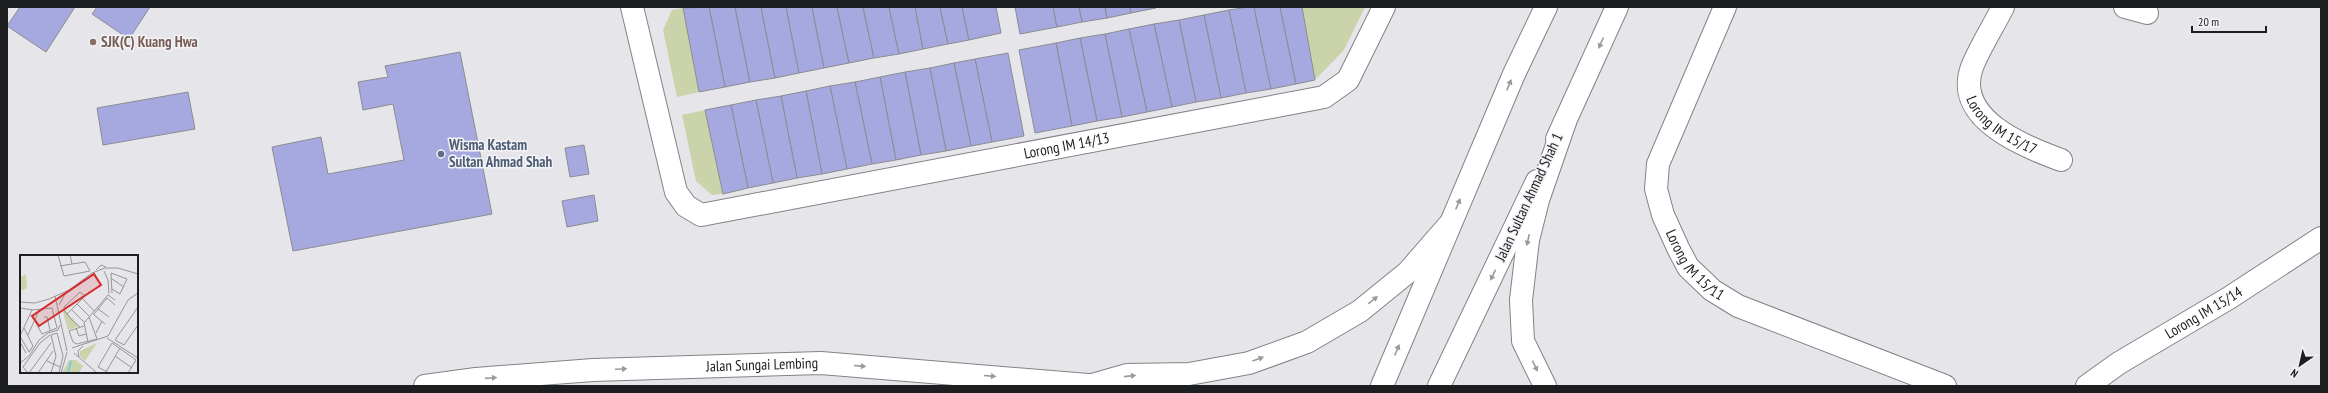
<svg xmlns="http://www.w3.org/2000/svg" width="2328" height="393" font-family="'PT Sans Narrow',sans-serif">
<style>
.green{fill:#cad3aa}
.building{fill:#a6a9e0;stroke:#8c8c90}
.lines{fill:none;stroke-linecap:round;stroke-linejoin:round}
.street-casing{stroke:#828386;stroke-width:24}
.secondary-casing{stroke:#828386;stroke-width:24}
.primary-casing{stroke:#828386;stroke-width:24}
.street{stroke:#fff;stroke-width:22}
.secondary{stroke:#fff;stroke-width:22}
.primary{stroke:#fff;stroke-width:22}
.oneway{fill:#999a9a}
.education-dot{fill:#8d6e63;stroke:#f3f3f7;stroke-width:1.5}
.service-dot{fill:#5c6f8a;stroke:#f3f3f7;stroke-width:1.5}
.labels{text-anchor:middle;stroke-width:3;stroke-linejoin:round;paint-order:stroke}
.education-label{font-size:15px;font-weight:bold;fill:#785e54;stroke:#f3f3f7;text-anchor:start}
.street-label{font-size:15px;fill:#1d1e1f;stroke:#f3f3f7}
.service-label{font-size:15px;font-weight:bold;fill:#4e5e75;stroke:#f3f3f7;text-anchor:start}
.inset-river{fill:none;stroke:#7ecbda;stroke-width:2}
.inset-road{fill:none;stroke:#969699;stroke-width:1}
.view{fill:#d62828;fill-opacity:0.15;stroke:#d62828;stroke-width:2}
.inset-edge{fill:none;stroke:#1d1e1f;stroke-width:2}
</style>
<rect width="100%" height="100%" fill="#e6e6ea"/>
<g class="green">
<path d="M1302 7H1365L1344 50 1315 80Z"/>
<path d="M683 8 699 92 677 97 663 30 672 10Z"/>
<path d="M705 110 723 194 712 195 696 181 682 115Z"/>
</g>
<g class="building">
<path d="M20 7H75L46 52 7 26Z"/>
<path d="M97 7H150L129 39 92 14Z"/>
<path d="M709 7H735L750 82 725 87Z"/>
<path d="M709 7 725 87 699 92 683 8Z"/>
<path d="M735 7H761L775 78 750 82Z"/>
<path d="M761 7H786L799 73 775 78Z"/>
<path d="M786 7H812L824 68 799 73Z"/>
<path d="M812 7H837L849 63 824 68Z"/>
<path d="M837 7H863L874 58 849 63Z"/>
<path d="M863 7H889L899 54 874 58Z"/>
<path d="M889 7H915L923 49 899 54Z"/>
<path d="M915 7H940L948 44 923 49Z"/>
<path d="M940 7H962L969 40 948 44Z"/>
<path d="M962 7H996L1001 33 969 40Z"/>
<path d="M1015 7H1053L1057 27 1020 34Z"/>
<path d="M1053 7H1079L1082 22 1057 27Z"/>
<path d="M1079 7H1105L1107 18 1082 22Z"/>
<path d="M1105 7H1130L1131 13 1107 18Z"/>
<path d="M1130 7H1156V8L1131 13Z"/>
<path d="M1248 7H1254L1271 89 1246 93 1229 10Z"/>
<path d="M1254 7H1280L1296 84 1271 89Z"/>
<path d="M1280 7H1302L1315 80 1296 84Z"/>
<path d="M1229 10 1246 93 1221 98 1204 15Z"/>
<path d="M1204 15 1221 98 1196 102 1179 20Z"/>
<path d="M1179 20 1196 102 1172 107 1154 24Z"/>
<path d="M1154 24 1172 107 1147 112 1129 29Z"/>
<path d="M1129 29 1147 112 1122 117 1105 34Z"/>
<path d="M1105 34 1122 117 1097 121 1080 38Z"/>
<path d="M1080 38 1097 121 1072 126 1056 43Z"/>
<path d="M1056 43 1072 126 1035 133 1019 50Z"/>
<path d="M460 52 492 214 293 251 272 147 321 137 328 174 404 160 393 104 363 110 358 82 388 77 385 66Z"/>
<path d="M1008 53 1024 136 992 142 975 59Z"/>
<path d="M975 59 992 142 971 146 954 63Z"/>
<path d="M954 63 971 146 946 151 930 68Z"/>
<path d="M930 68 946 151 921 155 905 72Z"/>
<path d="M905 72 921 155 896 160 880 77Z"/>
<path d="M880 77 896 160 872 164 855 82Z"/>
<path d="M855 82 872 164 847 169 830 86Z"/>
<path d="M830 86 847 169 822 174 806 91Z"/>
<path d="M806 91 822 174 797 178 781 96Z"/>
<path d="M188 92 195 129 103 145 97 108Z"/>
<path d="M781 96 797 178 773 183 756 100Z"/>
<path d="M756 100 773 183 748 188 731 105Z"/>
<path d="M731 105 748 188 723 194 705 110Z"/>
<path d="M584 145 589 174 570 177 565 148Z"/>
<path d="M594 195 598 221 567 227 562 201Z"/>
</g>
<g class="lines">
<g class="street-casing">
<g id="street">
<path id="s1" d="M632 7 676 192 686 206 701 215 1324 97 1348 80 1384 7"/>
<path id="s2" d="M1725 7 1658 164 1656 189 1663 215 1678 248 1688 267 1712 290 1738 306 1945 386"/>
<path id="s3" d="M2003 7C1993 27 1980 47 1972 67 1953 119 2024 146 2061 160"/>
<path d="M2125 7 2147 13"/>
<path id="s4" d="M2087 386 2119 363 2229 298 2321 238"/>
</g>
</g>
<g class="secondary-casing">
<g id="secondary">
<path d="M1557 139 1617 7"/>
<path d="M1382 386 1514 74 1546 7"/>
<path d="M1439 386 1537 181"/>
</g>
</g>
<g class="primary-casing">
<g id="primary">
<path d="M1092 385 1127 375 1189 374 1249 363 1307 342 1360 311 1408 272 1448 226"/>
<path id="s5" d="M425 386 476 379 593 370 821 363 1100 386"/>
<path d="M1545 386 1523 341 1521 300 1528 240 1538 200 1565 122"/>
</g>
</g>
<use href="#street" class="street"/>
<use href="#secondary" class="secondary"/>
<use href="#primary" class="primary"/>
</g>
<defs><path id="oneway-solid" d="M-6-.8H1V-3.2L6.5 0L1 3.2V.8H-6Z"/></defs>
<g class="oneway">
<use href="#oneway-solid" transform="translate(1601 43) rotate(114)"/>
<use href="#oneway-solid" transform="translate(1509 85) rotate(-67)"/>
<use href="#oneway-solid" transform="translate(1458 204) rotate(-67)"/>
<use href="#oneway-solid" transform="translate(1528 240) rotate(102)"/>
<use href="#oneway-solid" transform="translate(1493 275) rotate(116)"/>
<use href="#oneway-solid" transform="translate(1373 300) rotate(-39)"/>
<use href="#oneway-solid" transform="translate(1397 350) rotate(-67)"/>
<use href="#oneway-solid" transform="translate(1258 359) rotate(-20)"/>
<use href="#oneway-solid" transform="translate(860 366) rotate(5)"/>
<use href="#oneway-solid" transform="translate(1535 366) rotate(64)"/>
<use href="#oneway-solid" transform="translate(621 369) rotate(-2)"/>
<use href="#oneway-solid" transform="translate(990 376) rotate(5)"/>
<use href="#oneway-solid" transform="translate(1130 376) rotate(-6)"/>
<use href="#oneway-solid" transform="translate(491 378) rotate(-4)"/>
</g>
<circle class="education-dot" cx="93" cy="42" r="4"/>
<circle class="service-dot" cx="441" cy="154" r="4"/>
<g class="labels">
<g class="education-label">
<text x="101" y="47">SJK(C) Kuang Hwa</text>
</g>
<g class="street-label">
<text dy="5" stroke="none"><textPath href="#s3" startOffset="141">Lorong IM 15/17</textPath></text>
<text dy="5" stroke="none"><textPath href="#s1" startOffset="597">Lorong IM 14/13</textPath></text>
<text transform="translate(1529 197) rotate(-65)" y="5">Jalan Sultan Ahmad Shah 1</text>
<text dy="5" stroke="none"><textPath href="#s2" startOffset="283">Lorong IM 15/11</textPath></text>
<text dy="5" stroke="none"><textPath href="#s4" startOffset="138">Lorong IM 15/14</textPath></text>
<text dy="5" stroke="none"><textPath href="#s5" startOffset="338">Jalan Sungai Lembing</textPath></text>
</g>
<g class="service-label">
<text x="449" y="150">Wisma Kastam<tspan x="449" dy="17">Sultan Ahmad Shah</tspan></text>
</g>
</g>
<g transform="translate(20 255)">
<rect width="118" height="118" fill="#e6e6ea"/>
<path d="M6 19 7 33 0 36V22ZM45 55 52 64 54 62 53 65 58 61 53 65 59 71 48 75 43 57ZM77 88 65 106 60 101V96ZM49 105H56L63 111 59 118H42Z" fill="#cad3aa"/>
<path class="inset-river" d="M48 118 51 106"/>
<path class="inset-road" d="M38 0 44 21 70 16 65 7 52 9 50 0M40 11 52 9M76 15 81 10 86 12M84 16 88 25 89 39M92 24 104 32M92 34 100 39 107 24 91 18 92 38M35 41 47 96M62 43 74 56M0 47 15 48 29 44 49 35 72 18 85 13H98L118 19M57 49 69 61M39 50 45 39M118 52 95 85 104 90 118 70M0 53 13 55 32 53 37 73 22 79 15 66M51 54 65 68M78 54 89 62M47 59 65 41 60 37 44 52 45 57 47 59 52 65 59 71V72M73 59 85 69M74 59 87 43 95 50M24 62H27L30 75M64 71 49 76 53 87 57 89 77 84 69 62M56 73 59 81 66 79M76 78 82 66M8 80 19 55M0 81 9 97 13 91 4 73M0 81 12 55M87 83 118 103M0 87 6 98M68 87 64 68 88 40 95 45M52 93 88 81 108 45 118 38M54 98 77 118M95 101 112 113M59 102 58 96 63 91M27 106 40 112M0 108 9 101 19 85 28 78 38 75 40 70M86 117 100 93M8 118 3 112 20 88 30 80M9 118 31 88M18 118 33 96M31 118 36 101 31 80 37 78 43 101 39 118M41 118 47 97M89 118 78 112 92 88 116 105 108 118"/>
<path class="view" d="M74 19 81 30 19 71 12 61Z"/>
<rect width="118" height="118" class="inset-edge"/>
</g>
<rect width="2328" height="393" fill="none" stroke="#1d1e1f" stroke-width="16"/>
<g transform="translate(2300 365) rotate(214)" stroke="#f3f3f7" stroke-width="3" paint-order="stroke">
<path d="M0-3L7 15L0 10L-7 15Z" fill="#1d1e1f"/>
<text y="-6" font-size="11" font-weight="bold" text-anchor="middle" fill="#1d1e1f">N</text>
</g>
<path d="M2192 26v6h74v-6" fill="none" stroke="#1d1e1f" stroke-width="2"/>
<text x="2198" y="26" font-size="12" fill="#1d1e1f" stroke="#f3f3f7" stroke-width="3" paint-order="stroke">20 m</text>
</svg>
